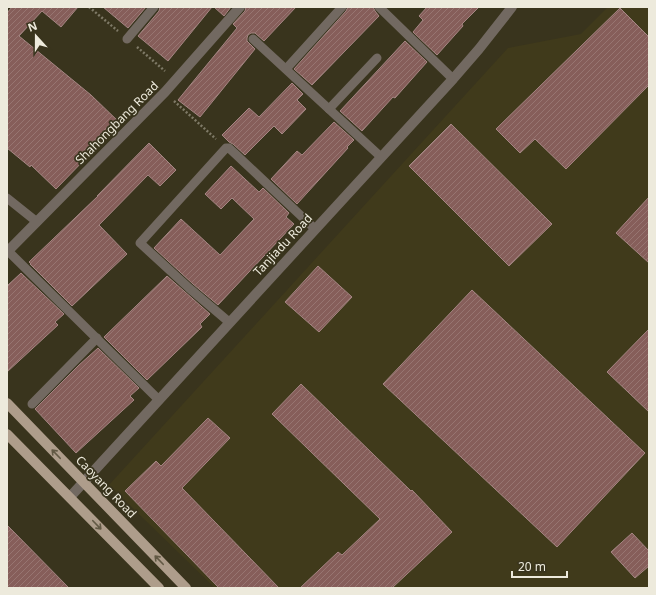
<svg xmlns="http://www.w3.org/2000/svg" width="656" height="595" font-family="'Noto Sans',sans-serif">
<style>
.built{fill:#403a1b}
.building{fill:url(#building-hatch);stroke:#a58683}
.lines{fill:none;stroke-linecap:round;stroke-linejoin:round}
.path{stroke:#7f7a67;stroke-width:2.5;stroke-dasharray:2 2;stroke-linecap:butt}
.lane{stroke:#726961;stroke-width:9}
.street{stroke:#726961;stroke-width:10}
.primary{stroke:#ae9d8b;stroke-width:10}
.oneway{stroke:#625944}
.labels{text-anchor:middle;stroke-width:3.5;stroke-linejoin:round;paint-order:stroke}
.street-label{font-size:12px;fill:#edeadc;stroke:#39341d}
</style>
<defs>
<pattern id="building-hatch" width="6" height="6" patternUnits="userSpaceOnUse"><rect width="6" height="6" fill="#865e5a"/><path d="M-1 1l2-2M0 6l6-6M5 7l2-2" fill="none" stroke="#977571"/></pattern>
</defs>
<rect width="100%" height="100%" fill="#39341d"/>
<path class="built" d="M608 7H649V588H215L109 485 508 48 581 34Z"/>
<g class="building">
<path d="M12 7H78L61 27 42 11 19 36 91 95 120 123 56 189 31 165 30 167 7 148V13Z"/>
<path d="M103 7H146L128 28Z"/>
<path d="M160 7H212L168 61 138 36 159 11Z"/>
<path d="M214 7H231L224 16Z"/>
<path d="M246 7H296L264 41 255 33H251L248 35 247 38V41L255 49 200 117 178 100 237 28 233 24 245 11Z"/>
<path d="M348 7H373L375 11 379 16 312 85 294 69 346 11Z"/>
<path d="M427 7H479L462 24 463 26 437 55 413 32 423 20 419 16Z"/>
<path d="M620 8 649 37V85L566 169 535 139 520 153 496 129Z"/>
<path d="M405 41 427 62 395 98 393 97 362 131 340 111Z"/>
<path d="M292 83 303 94 297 100 306 109 282 134 274 126 245 155 233 144 229 142 222 135 249 108 259 117Z"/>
<path d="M334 122 354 140 347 147 348 148 297 204 271 179 297 151 302 155Z"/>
<path d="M451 124 552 224 509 266 409 166Z"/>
<path d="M149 143 176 170 160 186 148 175 99 225 127 254 72 306 30 264H31L29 262 98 196H97Z"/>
<path d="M231 166 259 192 263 188 289 213 286 217 294 224 218 305 193 284 154 248 181 219 220 255 254 219 232 198 221 209 205 194Z"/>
<path d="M649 197V263L616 233Z"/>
<path d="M318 266 352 297 319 332 285 302Z"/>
<path d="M21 273 64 314 55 322 58 325 7 372V286Z"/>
<path d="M167 276 210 314 200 324 202 327 147 380 104 337Z"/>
<path d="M472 290 645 453 557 547 383 384Z"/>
<path d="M649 329V412L607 372Z"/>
<path d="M98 348 139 388 130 396 134 400 76 453 35 409 79 365Z"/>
<path d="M301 384 411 491 412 490 452 532 392 588H300L338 552 342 555 380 519 272 414Z"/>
<path d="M208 418 230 438 182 488 279 588H219L125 491 156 461 161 466Z"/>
<path d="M7 525 69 588H7Z"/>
<path d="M632 533 649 551V566L635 578 611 552Z"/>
</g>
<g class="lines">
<g class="path">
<path d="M89 7 118 31"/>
<path d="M137 47 165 71"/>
<path d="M174 101 216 139"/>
</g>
<g class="lane">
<path d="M379 7 453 79"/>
<path d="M127 39 154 7"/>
<path d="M253 39 381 157"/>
<path d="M286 69 342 7"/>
<path d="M329 109 377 58"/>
<path d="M7 198 37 222"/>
<path d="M8 251 159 400"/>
<path d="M229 322 189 288 140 243 226 148H229L315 229"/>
<path d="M32 404 97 338"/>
</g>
<g class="street">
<path d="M7 252 165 92 240 7"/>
<path d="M70 497 453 79 479 49 512 7"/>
</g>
<g class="primary">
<path d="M7 403 186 588"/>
<path d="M7 434 159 588"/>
</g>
</g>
<defs><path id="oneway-shaft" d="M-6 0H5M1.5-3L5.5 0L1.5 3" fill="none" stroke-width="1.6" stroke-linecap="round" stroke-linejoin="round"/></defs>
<g class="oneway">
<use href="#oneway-shaft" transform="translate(56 454) rotate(-134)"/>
<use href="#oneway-shaft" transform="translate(97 525) rotate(46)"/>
<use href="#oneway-shaft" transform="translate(159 560) rotate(-134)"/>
</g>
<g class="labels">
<g class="street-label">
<text transform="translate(117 123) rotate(-45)" y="4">Shahongbang Road</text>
<text transform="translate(283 245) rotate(-47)" y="4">Tanjiadu Road</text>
<text transform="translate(106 487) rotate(46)" y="4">Caoyang Road</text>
</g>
</g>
<rect width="656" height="595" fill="none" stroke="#edeadc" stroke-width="16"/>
<g transform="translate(36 36) rotate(339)" stroke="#39341d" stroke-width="3" paint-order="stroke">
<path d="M0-3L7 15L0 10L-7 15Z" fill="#edeadc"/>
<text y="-6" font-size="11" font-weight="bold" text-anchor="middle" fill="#edeadc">N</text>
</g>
<path d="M512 571v6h55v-6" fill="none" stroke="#edeadc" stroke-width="2"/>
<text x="518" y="571" font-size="12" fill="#edeadc" stroke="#39341d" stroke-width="3" paint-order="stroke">20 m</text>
</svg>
